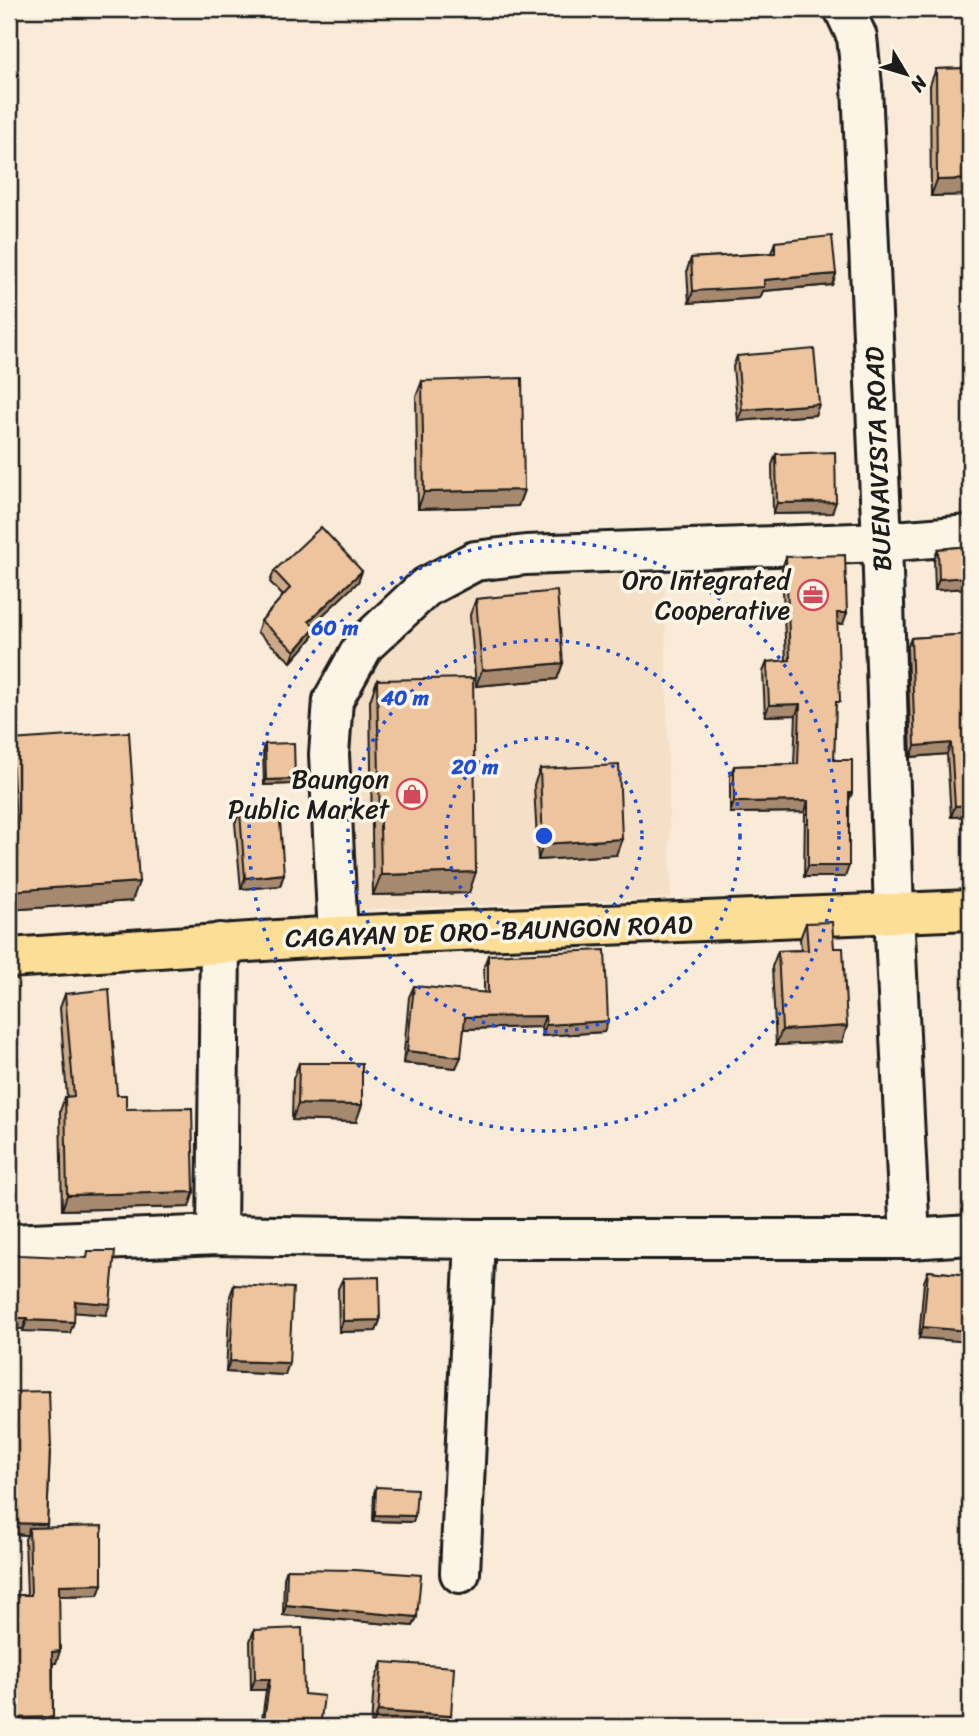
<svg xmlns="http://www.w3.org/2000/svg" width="979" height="1736" font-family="Sriracha,sans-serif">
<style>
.built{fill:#f5dfc6}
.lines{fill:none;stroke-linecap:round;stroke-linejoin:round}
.minor-casing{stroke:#1c1c1c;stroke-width:44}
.major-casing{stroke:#1c1c1c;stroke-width:44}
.minor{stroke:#fcf5e5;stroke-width:38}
.major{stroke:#fcde96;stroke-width:38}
.wall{fill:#cca987;stroke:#1c1c1c;stroke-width:2}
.shaded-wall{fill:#a6896e;stroke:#1c1c1c;stroke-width:2}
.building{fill:#edc49d;stroke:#1c1c1c;stroke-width:2}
.ring{fill:none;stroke:#1d4ed8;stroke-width:3.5;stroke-dasharray:3.5 7}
.labels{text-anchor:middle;stroke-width:7;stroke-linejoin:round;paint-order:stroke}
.street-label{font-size:26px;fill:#1c1c1c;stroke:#fcf5e5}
.poi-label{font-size:26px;fill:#1c1c1c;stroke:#fcf5e5;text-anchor:end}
.centre{fill:#1d4ed8;stroke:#fcf5e5;stroke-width:3.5}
.ring-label{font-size:21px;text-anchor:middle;font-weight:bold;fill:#1d4ed8;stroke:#fcf5e5;stroke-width:7;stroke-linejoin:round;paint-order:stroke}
</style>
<rect width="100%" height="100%" fill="#f9ebd7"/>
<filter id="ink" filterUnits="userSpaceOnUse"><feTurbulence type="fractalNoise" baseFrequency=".0143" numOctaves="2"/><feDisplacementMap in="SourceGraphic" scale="14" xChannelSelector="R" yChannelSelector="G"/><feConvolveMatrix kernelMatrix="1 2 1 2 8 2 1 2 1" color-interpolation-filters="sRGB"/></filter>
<g filter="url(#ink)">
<path class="built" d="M664 565 671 898 351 910 348 705 378 649 423 607 485 575Z"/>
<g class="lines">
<g class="minor-casing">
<g id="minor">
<path d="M844 9 857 37 862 86 882 542 894 913 910 1239"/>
<path d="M338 936 329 754 333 700 364 645 426 587 475 561 526 555 882 542 970 535"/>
<path d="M217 1235 220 943"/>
<path d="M9 1244 217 1235 475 1239H910L970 1235"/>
<path d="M460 1573 475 1239"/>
</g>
</g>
<g class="major-casing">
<path id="major" d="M9 958 338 936 970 910"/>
</g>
<use href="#minor" class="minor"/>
<use href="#major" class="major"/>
</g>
<g class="wall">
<path d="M970 68V195L931 196 930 85 936 69Z"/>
<path d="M775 242 836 274 832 285 763 291 760 298 689 303 687 270 691 258 771 253Z"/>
<path d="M737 356 819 404 815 415 738 421 733 367Z"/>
<path d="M422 381 524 490 518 506 418 509 416 397Z"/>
<path d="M776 454 832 513 773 514 772 465Z"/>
<path d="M970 546V588L935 590 934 560 938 549Z"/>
<path d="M786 557 843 624H837L834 760 852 793 849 801 845 877H804L805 812 730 813V776L734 766 794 764 796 715 765 716 763 672 767 662 786 661 782 568Z"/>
<path d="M274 571H362L358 582 313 624 316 627 312 638 291 662 257 632 261 621 283 596 270 582Z"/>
<path d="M476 599 563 663 557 679 476 686 470 615Z"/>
<path d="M970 634V816L951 817 947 754 911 757 907 649 911 638Z"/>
<path d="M377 680 469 893 373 895 370 701Z"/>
<path d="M11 740 132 901 9 910V745Z"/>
<path d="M265 744 292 784 264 785 263 749Z"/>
<path d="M540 769 616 855 538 860 534 785Z"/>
<path d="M240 812 284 874 280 886 241 889 235 823Z"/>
<path d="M806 923 834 948 847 1026 842 1042 776 1045 772 967 778 951 801 950 800 939Z"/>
<path d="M488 955 608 1021 604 1032 542 1036 541 1027 464 1029 456 1068 403 1063 409 997 414 986 484 993V966Z"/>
<path d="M65 994 117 1095 189 1207 62 1210 60 1111 65 1097H67L60 1008Z"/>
<path d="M299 1063 356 1122 292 1120 293 1079Z"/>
<path d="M928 1271 970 1275 919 1338 924 1282Z"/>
<path d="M343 1278 380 1320 376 1331 339 1332 338 1289Z"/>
<path d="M234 1285 285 1375 226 1372 230 1296Z"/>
<path d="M9 1392 51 1447 50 1451 47 1524 46 1528 102 1584 98 1595 59 1596 56 1663H53V1717L50 1727H9L27 1595 25 1539 27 1535 9 1534Z"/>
<path d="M376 1487 415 1516 413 1522 373 1521 374 1493Z"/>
<path d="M287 1569 417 1617 413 1626 283 1615 284 1578Z"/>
<path d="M254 1630 304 1694 320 1727H261L266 1690H251L250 1641Z"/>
<path d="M382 1662 451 1716 446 1727H371L374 1683Z"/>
</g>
<g class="shaded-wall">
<path d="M970 179V195L931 196 937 180Z"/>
<path d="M836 274 832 285 763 291 760 298 689 303 693 291 764 280Z"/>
<path d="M819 404 815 415 738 421 742 410Z"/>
<path d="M524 490 518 506 418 509 424 492Z"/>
<path d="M836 502 832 513 773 514 777 503Z"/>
<path d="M362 571 358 582 305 632 309 621Z"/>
<path d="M970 577V588L935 590 939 579Z"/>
<path d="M837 613H847L843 624H833Z"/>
<path d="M316 627 312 638 291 662 295 651Z"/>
<path d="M563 663 557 679 476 686 482 670Z"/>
<path d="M800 704 796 715 765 716 769 705Z"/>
<path d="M951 743 947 754 911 757 915 746Z"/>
<path d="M295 779 292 784 264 785 266 780Z"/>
<path d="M808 801 805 812 730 813 734 802Z"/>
<path d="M970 805V816L951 817 955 806Z"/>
<path d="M622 839 616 855 538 860 543 844Z"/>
<path d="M808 866H849L845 877H804Z"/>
<path d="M476 872 469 893 373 895 381 875Z"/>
<path d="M284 874 280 886 241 889 245 878Z"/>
<path d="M139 882 132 901 9 910V891Z"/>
<path d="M545 1016 541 1027 461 1029 465 1017Z"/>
<path d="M608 1021 604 1032 542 1036 546 1025Z"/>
<path d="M13 1022 9 1035V1023Z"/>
<path d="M847 1026 842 1042 776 1045 782 1030Z"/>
<path d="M407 1051 461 1057 456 1068 403 1063Z"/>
<path d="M298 1104 362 1105 356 1122 292 1120Z"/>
<path d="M194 1192 189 1207 62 1210 67 1195Z"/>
<path d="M75 1301 110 1304 106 1315 71 1312Z"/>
<path d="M9 1318H27L23 1329H9Z"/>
<path d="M27 1320 74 1322 70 1333 23 1331Z"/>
<path d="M380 1320 376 1331 339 1332 343 1321Z"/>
<path d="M923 1327 970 1331V1342L919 1338Z"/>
<path d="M230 1361 289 1363 285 1375 226 1372Z"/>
<path d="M375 1515 415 1516 413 1522 373 1521Z"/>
<path d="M9 1523 47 1524 43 1535 29 1528 27 1535 9 1534Z"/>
<path d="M102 1584 98 1595 55 1596 59 1585Z"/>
<path d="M286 1605 417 1617 413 1626 283 1615Z"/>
<path d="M60 1651 56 1663H48L52 1652Z"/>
<path d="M255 1679H270L266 1690H251Z"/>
<path d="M378 1711 451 1716 446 1727H372Z"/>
<path d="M53 1717 50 1727H9V1718Z"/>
</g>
<g class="building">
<path d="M970 68V179L937 180 936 69Z"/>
<path d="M832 236 836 274 764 280V287L693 291 691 258 775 253V242Z"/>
<path d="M814 349 819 404 742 410 737 356Z"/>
<path d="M522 378 524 490 424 492 422 381Z"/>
<path d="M835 452 836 502 777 503 776 454Z"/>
<path d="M321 527 362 571 309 621 316 627 295 651 261 621 290 588 274 571Z"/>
<path d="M970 546V577L939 579 938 549Z"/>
<path d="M845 555 847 613H837L840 702H836L834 760H852V793H849V866H808V801L734 802V766L798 764 800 704 769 705 767 662 790 660 786 557Z"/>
<path d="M557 591 563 663 482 670 476 599Z"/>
<path d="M970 634V805L955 806 951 743 915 746 911 638Z"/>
<path d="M473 678 476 872 381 875 377 680Z"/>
<path d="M129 732 139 882 9 891V821H16L11 740Z"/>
<path d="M294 743 295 779 266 780 265 744Z"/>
<path d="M619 765 622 839 543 844 540 769Z"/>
<path d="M279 808 284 874 245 878 240 812Z"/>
<path d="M832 922 834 948H843L847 1026 782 1030 778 951 808 950 806 923Z"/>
<path d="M605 950 608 1021 546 1025 545 1016 465 1017 461 1057 407 1051 414 986 488 993V955Z"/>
<path d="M11 978 13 1022 9 1023V979Z"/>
<path d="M109 989 117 1095H126V1109L192 1108 194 1192 67 1195 65 1097 74 1096 65 994Z"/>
<path d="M299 1063H362V1105L298 1104Z"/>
<path d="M9 1154 15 1155 10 1186H9Z"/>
<path d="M88 1251H115L110 1304 75 1301 74 1322 27 1320V1318H9V1253L20 1255 87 1258Z"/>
<path d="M928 1271 970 1275V1331L923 1327Z"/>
<path d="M379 1277 380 1320 343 1321V1278Z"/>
<path d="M234 1285 293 1288 289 1363 230 1361Z"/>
<path d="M49 1391 51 1447H50L47 1524 9 1523V1392Z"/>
<path d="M376 1487 417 1489 415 1516 375 1515Z"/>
<path d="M102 1526V1584L59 1585 60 1651 52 1652 53 1717 9 1718V1595H31L29 1528Z"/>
<path d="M287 1569 355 1570 421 1575 417 1617 286 1605Z"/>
<path d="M302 1628 304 1694 324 1696 320 1727H263L270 1679H255L254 1630Z"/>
<path d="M382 1662 454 1667 451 1716 378 1711Z"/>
</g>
</g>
<g class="ring">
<circle cx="544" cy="836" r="98"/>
<circle cx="544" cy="836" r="196"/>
<circle cx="544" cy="836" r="295"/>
</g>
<defs>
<g id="office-ring" transform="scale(1.575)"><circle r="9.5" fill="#fcf5e5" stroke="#d1495b" stroke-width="1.5"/><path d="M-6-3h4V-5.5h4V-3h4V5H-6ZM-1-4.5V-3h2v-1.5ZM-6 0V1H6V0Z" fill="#d1495b"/></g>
<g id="shop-ring" transform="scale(1.575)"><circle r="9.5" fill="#fcf5e5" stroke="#d1495b" stroke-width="1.5"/><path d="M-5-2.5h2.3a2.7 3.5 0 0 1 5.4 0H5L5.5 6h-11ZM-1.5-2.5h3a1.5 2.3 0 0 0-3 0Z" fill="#d1495b"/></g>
</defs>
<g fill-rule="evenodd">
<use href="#office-ring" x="813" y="595"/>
<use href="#shop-ring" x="412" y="794"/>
</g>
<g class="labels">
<g class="street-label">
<text transform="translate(878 459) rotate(-92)" y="9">BUENAVISTA ROAD</text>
<text transform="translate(489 931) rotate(-2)" y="9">CAGAYAN DE ORO-BAUNGON ROAD</text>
</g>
<g class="poi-label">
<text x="790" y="589">Oro Integrated<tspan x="790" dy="30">Cooperative</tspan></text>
<text x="389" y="788">Baungon<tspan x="389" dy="30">Public Market</tspan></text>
</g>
</g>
<circle cx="544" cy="836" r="10" class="centre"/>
<g class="ring-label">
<text x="335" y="635">60 m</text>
<text x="405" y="705">40 m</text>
<text x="475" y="774">20 m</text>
</g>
<rect width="979" height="1736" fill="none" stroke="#fcf5e5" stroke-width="35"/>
<rect x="18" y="18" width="944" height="1701" fill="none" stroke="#1c1c1c" stroke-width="2.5" filter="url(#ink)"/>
<g transform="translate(906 74) rotate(128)" stroke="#fcf5e5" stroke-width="5" paint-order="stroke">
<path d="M0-5L12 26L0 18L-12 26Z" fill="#1c1c1c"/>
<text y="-10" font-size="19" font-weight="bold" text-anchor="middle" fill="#1c1c1c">N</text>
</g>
</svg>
